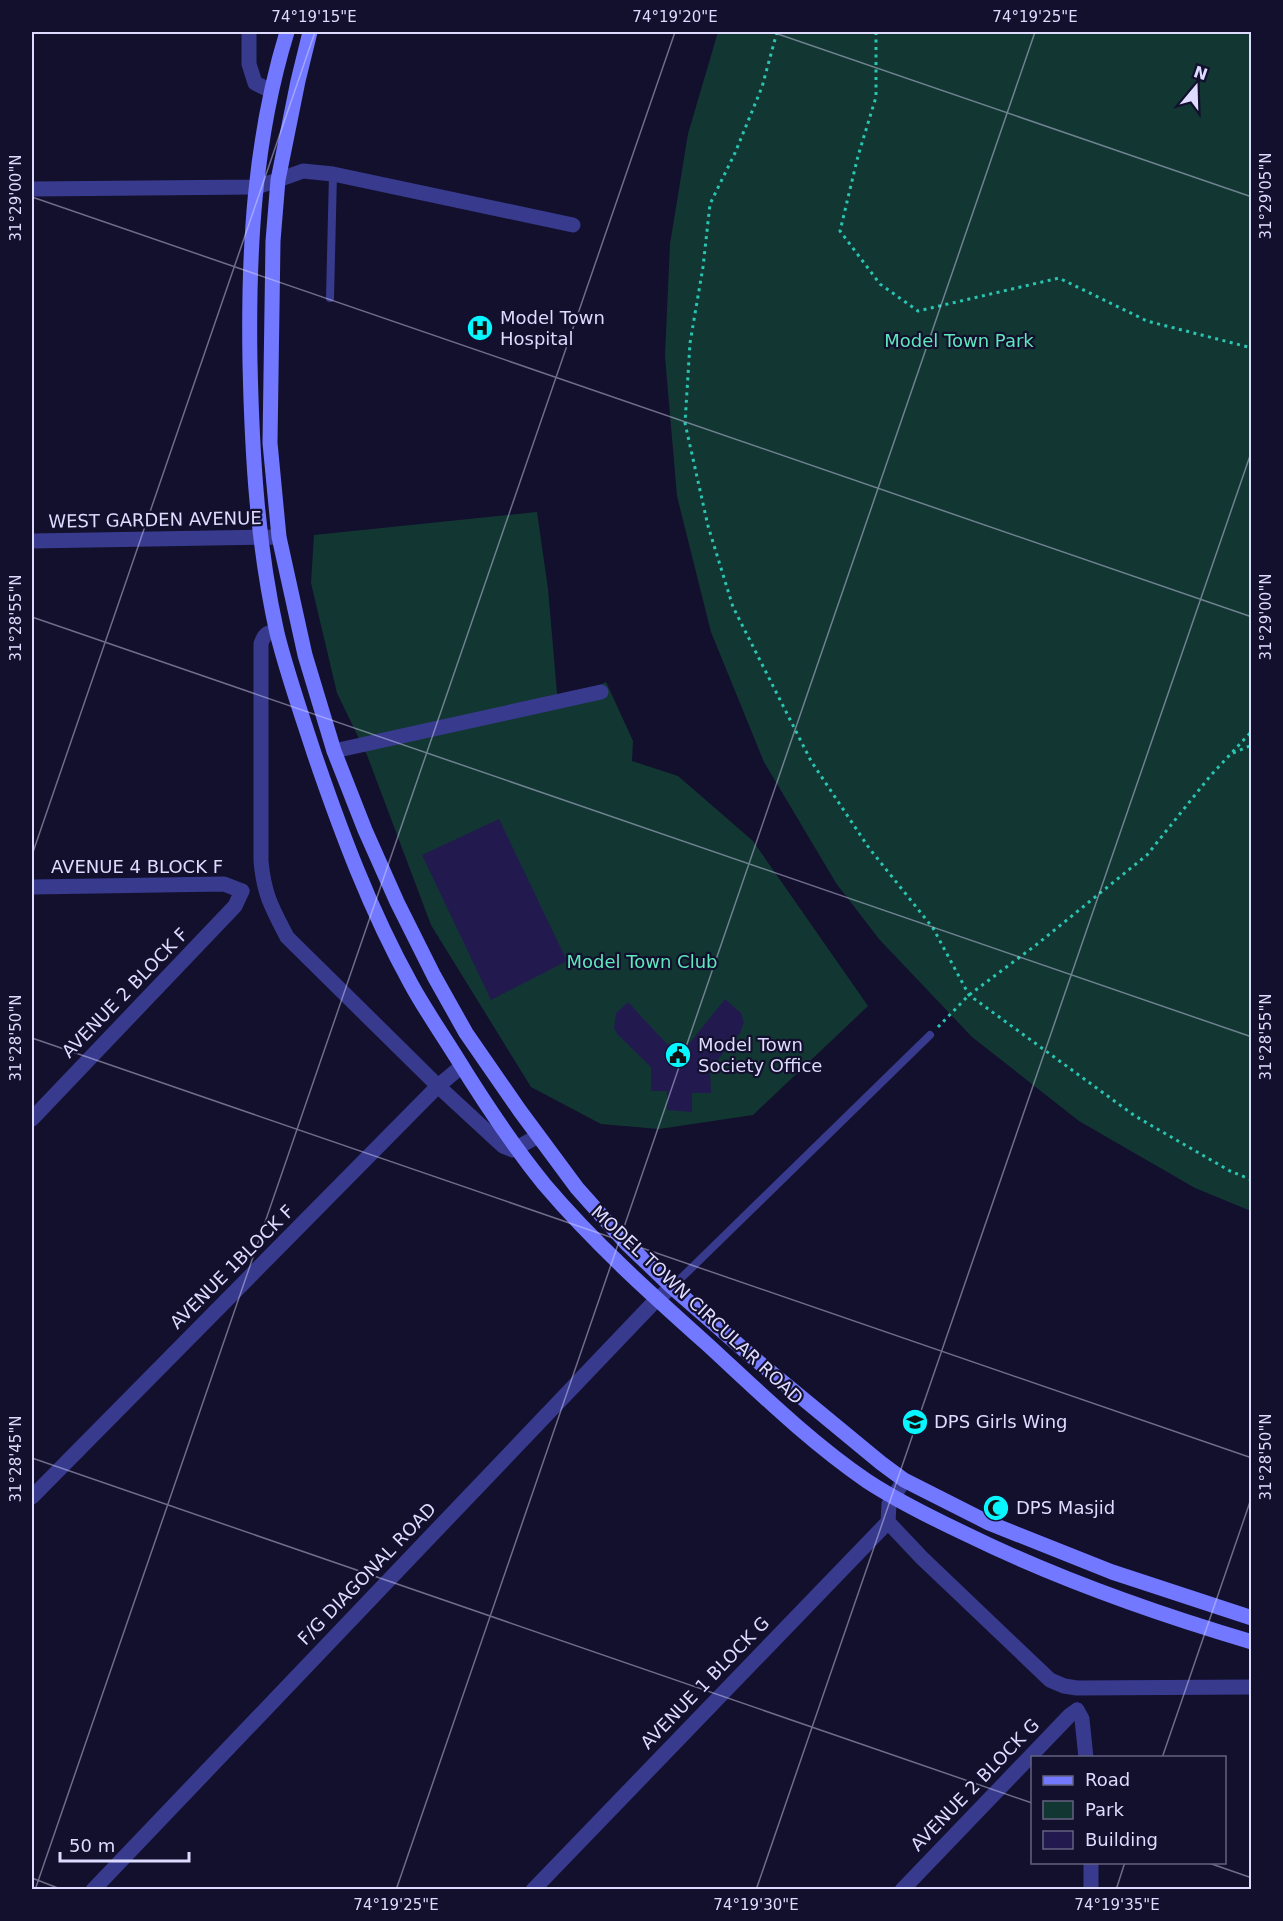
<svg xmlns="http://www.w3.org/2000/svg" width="1283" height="1921" font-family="'DejaVu Sans',sans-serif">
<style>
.green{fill:#123733}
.building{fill:#221a4f}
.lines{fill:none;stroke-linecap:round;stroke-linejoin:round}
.path{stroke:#29c5b2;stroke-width:3;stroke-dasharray:3 4.5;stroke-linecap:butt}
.service{stroke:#383a8e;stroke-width:8}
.minor{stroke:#383a8e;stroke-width:15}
.tertiary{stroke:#383a8e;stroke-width:15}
.secondary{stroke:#7278ff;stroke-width:15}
.ticks{fill:none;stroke:#dddbff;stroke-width:1.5;stroke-opacity:0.45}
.labels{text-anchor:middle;stroke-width:4.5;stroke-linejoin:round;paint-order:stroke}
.poi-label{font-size:18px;fill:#dddbff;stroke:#13102d;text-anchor:start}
.park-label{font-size:18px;fill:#5ee8bd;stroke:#13102d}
.street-label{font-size:18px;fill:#dddbff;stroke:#13102d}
.neatline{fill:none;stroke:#dddbff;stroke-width:2}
.ticks-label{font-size:15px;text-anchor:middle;fill:#dddbff}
</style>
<rect width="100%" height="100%" fill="#13102d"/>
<g class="green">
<path d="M718 32H1251V1211L1195 1188 1079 1121 972 1037 879 939 836 883 764 762 711 632 677 496 665 356 670 244 688 134Z"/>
<path d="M537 512 548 589 558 705 606 682 633 741 632 761 678 776 753 841 868 1006 753 1115 659 1129 601 1124 531 1087 431 925 367 755 337 693 311 583 314 535Z"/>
</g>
<g class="building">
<path d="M499 819 567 961 491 1000 422 855Z"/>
<path d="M725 999 741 1013 744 1022 740 1033 710 1069 711 1093H692V1112L667 1110V1091H651V1067L618 1035 614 1028 616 1013 628 1002 667 1044H689Z"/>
</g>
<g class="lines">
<g class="path">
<path d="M777 32 762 87 735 153 710 204 703 267 690 343 685 423 708 526 733 607 811 761 869 848 933 928 969 995 1135 1116 1230 1171 1252 1180"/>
<path d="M876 32V97L858 156 840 231 880 284 918 311 1059 278 1147 321 1252 348"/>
<path d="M1233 753 1252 745"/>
<path d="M938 1027 969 995 1036 945 1147 855 1211 775 1252 731"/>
</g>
<g class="service">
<path d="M330 298 333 174"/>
<path d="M672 1287 930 1035"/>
</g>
<g class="minor">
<path d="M249 32V64L255 83 271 91"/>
<path d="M278 180 303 171 333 174 573 225"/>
<path d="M277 632C267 632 264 634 261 644V861C264 895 272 908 287 937L438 1086 503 1146 513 1150 538 1136"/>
<path d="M334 751 601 692"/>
<path d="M32 887 224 884 242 891"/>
<path d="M32 1119 235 906 242 891"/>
<path d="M32 1497 438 1086 462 1066"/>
<path d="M888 1522 922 1558 1050 1680 1064 1686 1077 1688 1252 1687"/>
<path d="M1077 1710 1082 1719 1086 1758"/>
<path d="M1091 1862V1890"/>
<path d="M533 1890 888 1522 889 1504 904 1480"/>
<path d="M902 1890 1070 1715 1077 1710"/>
</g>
<g class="tertiary">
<path d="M32 189 256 187 278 180"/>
<path d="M32 541 279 537"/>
<path d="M93 1890 657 1299 672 1287"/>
</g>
<g class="secondary">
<path d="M287 32C254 139 248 251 250 363 252 453 257 544 277 633 287 673 301 713 314 753 341 832 370 910 411 984 424 1008 440 1031 455 1055 482 1099 511 1143 544 1184 594 1243 651 1294 708 1345 759 1392 810 1442 867 1481 899 1502 934 1519 968 1535 1060 1580 1154 1613 1252 1642"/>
<path d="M310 32 298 81 278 180 273 241 270 443 279 537 305 655 334 751 365 830 397 902 434 976 466 1033 520 1111 577 1188 626 1243 672 1287 750 1355 881 1463 904 1480 989 1523 1112 1572 1252 1618"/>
</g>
</g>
<path class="ticks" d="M772 32 1252 197M32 197 1252 617M32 617 1252 1037M32 855 315 32M32 1038 1252 1458M32 1458 1032 1803M1162 1758 1252 1496M1206 1862 1252 1878M32 1878 63 1890M35 1890 675 32M396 1890 1035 32M756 1890 1252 450M1116 1890 1125 1862"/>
<defs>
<g id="hospital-disc" transform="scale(1.35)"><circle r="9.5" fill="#07f6ff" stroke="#13102d"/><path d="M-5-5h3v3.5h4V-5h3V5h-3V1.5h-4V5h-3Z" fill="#111"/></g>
<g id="civic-disc" transform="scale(1.35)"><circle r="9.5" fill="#07f6ff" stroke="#13102d"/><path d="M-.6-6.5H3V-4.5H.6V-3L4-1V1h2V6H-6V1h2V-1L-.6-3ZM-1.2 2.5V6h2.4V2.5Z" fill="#111"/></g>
<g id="school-disc" transform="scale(1.35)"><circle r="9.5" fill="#07f6ff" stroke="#13102d"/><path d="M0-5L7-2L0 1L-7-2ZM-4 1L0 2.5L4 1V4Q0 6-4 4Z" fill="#111"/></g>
<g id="mosque-disc" transform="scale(1.35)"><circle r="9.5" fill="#07f6ff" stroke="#13102d"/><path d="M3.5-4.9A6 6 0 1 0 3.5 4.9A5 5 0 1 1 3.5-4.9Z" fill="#111"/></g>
</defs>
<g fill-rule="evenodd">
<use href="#hospital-disc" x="480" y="328"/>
<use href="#civic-disc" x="678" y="1055"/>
<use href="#school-disc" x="915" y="1422"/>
<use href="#mosque-disc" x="996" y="1508"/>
</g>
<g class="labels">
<g class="poi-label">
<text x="500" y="324">Model Town<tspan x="500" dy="21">Hospital</tspan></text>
<text x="698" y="1051">Model Town<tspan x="698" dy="21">Society Office</tspan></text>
<text x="934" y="1428">DPS Girls Wing</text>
<text x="1016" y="1514">DPS Masjid</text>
</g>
<g class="park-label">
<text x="959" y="347">Model Town Park</text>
<text x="642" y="968">Model Town Club</text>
</g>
<g class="street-label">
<text transform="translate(155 520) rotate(-1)" y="6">WEST GARDEN AVENUE</text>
<text x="137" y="873">AVENUE 4 BLOCK F</text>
<text transform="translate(125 993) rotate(-46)" y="6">AVENUE 2 BLOCK F</text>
<text transform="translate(232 1267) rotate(-45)" y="6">AVENUE 1BLOCK F</text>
<text transform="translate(697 1305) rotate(43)" y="6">MODEL TOWN CIRCULAR ROAD</text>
<text transform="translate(367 1574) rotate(-46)" y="6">F/G DIAGONAL ROAD</text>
<text transform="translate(705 1683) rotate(-46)" y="6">AVENUE 1 BLOCK G</text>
<text transform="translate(975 1785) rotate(-46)" y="6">AVENUE 2 BLOCK G</text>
</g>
</g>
<rect width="1283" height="1921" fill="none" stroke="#13102d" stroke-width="66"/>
<rect x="1031" y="1756" width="195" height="108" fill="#13102d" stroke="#646181" stroke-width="1.5"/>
<rect x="1043" y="1776" width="30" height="9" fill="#7278ff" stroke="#646181" stroke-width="1.5"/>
<text x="1085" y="1786" font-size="18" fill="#dddbff">Road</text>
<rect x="1043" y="1801" width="30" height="18" fill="#123733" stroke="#646181" stroke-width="1.5"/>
<text x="1085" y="1816" font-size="18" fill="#dddbff">Park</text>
<rect x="1043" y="1831" width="30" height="18" fill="#221a4f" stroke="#646181" stroke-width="1.5"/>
<text x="1085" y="1846" font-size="18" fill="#dddbff">Building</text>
<g transform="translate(1196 87) rotate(19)" stroke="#13102d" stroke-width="4.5" paint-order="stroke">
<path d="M0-4.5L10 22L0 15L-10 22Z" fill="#dddbff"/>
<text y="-9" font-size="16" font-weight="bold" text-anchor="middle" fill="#dddbff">N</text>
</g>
<path d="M60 1852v9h129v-9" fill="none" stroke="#dddbff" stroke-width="3"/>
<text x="69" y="1852" font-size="18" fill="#dddbff" stroke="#13102d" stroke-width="4.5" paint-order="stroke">50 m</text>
<rect x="33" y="33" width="1217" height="1855" class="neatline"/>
<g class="ticks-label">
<text x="314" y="22">74°19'15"E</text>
<text x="675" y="22">74°19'20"E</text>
<text x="1035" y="22">74°19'25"E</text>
<text transform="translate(1266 196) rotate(-90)" y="5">31°29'05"N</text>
<text transform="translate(16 198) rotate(-90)" y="5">31°29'00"N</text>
<text transform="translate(1266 617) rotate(-90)" y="5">31°29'00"N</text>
<text transform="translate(16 618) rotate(-90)" y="5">31°28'55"N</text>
<text transform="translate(1266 1037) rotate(-90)" y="5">31°28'55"N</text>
<text transform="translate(16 1038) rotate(-90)" y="5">31°28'50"N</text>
<text transform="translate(1266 1457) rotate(-90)" y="5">31°28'50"N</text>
<text transform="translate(16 1459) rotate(-90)" y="5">31°28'45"N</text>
<text x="396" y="1910">74°19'25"E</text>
<text x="756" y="1910">74°19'30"E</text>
<text x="1117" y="1910">74°19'35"E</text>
</g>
</svg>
